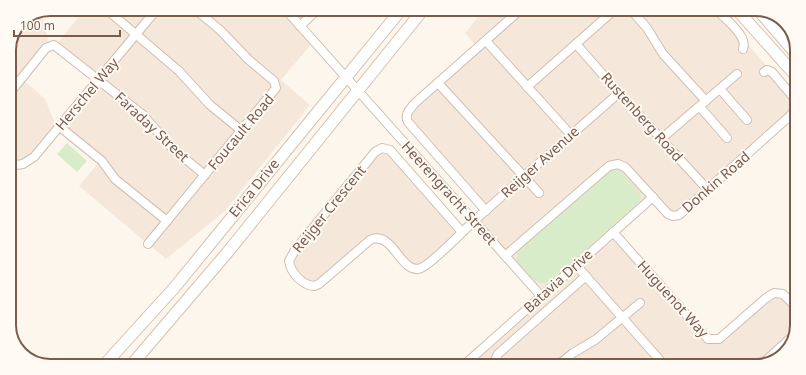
<svg xmlns="http://www.w3.org/2000/svg" width="806" height="375" font-family="'Noto Sans',sans-serif">
<style>
.residential{fill:#f5e8da}
.green{fill:#d8ecc9}
.lines{fill:none;stroke-linecap:round;stroke-linejoin:round}
.street-casing{stroke:#d1beb0;stroke-width:10}
.secondary-casing{stroke:#d6c0b0;stroke-width:13}
.street{stroke:#fff;stroke-width:8}
.secondary{stroke:#fff;stroke-width:11}
.labels{text-anchor:middle;stroke-width:4;stroke-linejoin:round;paint-order:stroke}
.street-label{font-size:14px;fill:#7a5c4d;stroke:#fffaf3}
.rim{fill:none;stroke:#7a5c4d;stroke-width:2}
</style>
<rect width="100%" height="100%" fill="#fdf6ec"/>
<g class="residential">
<path d="M85 9 318 10 301 26 314 41 281 80 310 105 225 211 166 259 79 186 100 161 60 127 99 80 56 45Z"/>
<path d="M483 11 719 12 794 97 796 110 673 217 652 199 614 232 704 335 716 339 774 292 794 303V341L778 359 756 366 462 365 541 295 474 220 484 211 407 124V110L477 47 465 33Z"/>
<path d="M42 12 48 40 47 49 22 79 45 99 58 130 37 155 9 167V48L21 21Z"/>
<path d="M385 147 464 233 416 270 385 241 376 238 313 288 292 272 291 255 375 152Z"/>
</g>
<g class="green">
<path d="M769 12H772L790 27 795 42Z"/>
<path d="M67 143 87 161 77 172 57 154Z"/>
<path d="M615 169 620 170 641 194 640 201 550 281C535 289 525 270 517 261V252L610 170Z"/>
</g>
<g class="lines">
<g class="street-casing">
<g id="street">
<path d="M106 9 179 71 210 105 242 131"/>
<path d="M286 10 541 296"/>
<path d="M633 12 647 28 663 54 706 101"/>
<path d="M719 12C727 21 748 36 743 49"/>
<path d="M300 26 317 10"/>
<path d="M486 41 571 135"/>
<path d="M576 44 619 93 708 190"/>
<path d="M764 72 767 70 772 72 794 98 796 105"/>
<path d="M438 83 539 193"/>
<path d="M527 87 612 12"/>
<path d="M720 89 747 120"/>
<path d="M9 94 46 48 54 45 143 115 171 147 205 175"/>
<path d="M700 107 727 138"/>
<path d="M60 127 102 161 115 179 167 221"/>
<path d="M661 139 737 74"/>
<path d="M9 166 23 164 34 157 157 9"/>
<path d="M486 211 408 122C404 114 410 109 415 103L519 11"/>
<path d="M462 232 390 150 382 148 375 152 295 250 289 261C291 273 302 285 314 286L319 284 370 240C393 229 401 276 421 268 433 263 464 230 475 220 523 177 571 135 619 93"/>
<path d="M613 232 708 339H719L766 298 774 293 783 294 794 305"/>
<path d="M148 244 276 88 274 81 249 60 220 30 196 10"/>
<path d="M505 256 609 166 618 164 625 167 668 214 673 216 679 215 791 115 796 107"/>
<path d="M576 265 665 366"/>
<path d="M464 365 653 197"/>
<path d="M496 365 495 360 498 354 586 276"/>
<path d="M558 365 573 353 595 340 640 303"/>
<path d="M761 365 794 335"/>
</g>
</g>
<g class="secondary-casing">
<g id="secondary">
<path d="M739 12 797 77"/>
<path d="M760 12 797 55"/>
<path d="M106 363 175 287 400 11"/>
<path d="M133 363 227 253 422 11"/>
</g>
</g>
<use href="#street" class="street"/>
<use href="#secondary" class="secondary"/>
</g>
<g class="labels">
<g class="street-label">
<text transform="translate(87 94) rotate(-50)" y="5">Herschel Way</text>
<text transform="translate(642 117) rotate(48)" y="5">Rustenberg Road</text>
<text transform="translate(152 127) rotate(43)" y="5">Faraday Street</text>
<text transform="translate(241 132) rotate(-50)" y="5">Foucault Road</text>
<text transform="translate(540 162) rotate(-42)" y="5">Reijger Avenue</text>
<text transform="translate(716 182) rotate(-41)" y="5">Donkin Road</text>
<text transform="translate(254 188) rotate(-51)" y="5">Erica Drive</text>
<text transform="translate(449 193) rotate(48)" y="5">Heerengracht Street</text>
<text transform="translate(329 209) rotate(-51)" y="5">Reijger Crescent</text>
<text transform="translate(558 281) rotate(-42)" y="5">Batavia Drive</text>
<text transform="translate(673 299) rotate(48)" y="5">Huguenot Way</text>
</g>
</g>
<path d="M0 0H806V375H0ZM50 16H756A34 34 0 0 1 790 50V325A34 34 0 0 1 756 359H50A34 34 0 0 1 16 325V50A34 34 0 0 1 50 16Z" fill="#fffaf3" fill-rule="evenodd"/>
<path class="rim" d="M50 16H756A34 34 0 0 1 790 50V325A34 34 0 0 1 756 359H50A34 34 0 0 1 16 325V50A34 34 0 0 1 50 16Z"/>
<path d="M14 30v6h106v-6" fill="none" stroke="#7a5c4d" stroke-width="2"/>
<text x="20" y="30" font-size="12" fill="#7a5c4d" stroke="#fffaf3" stroke-width="3" paint-order="stroke">100 m</text>
</svg>
